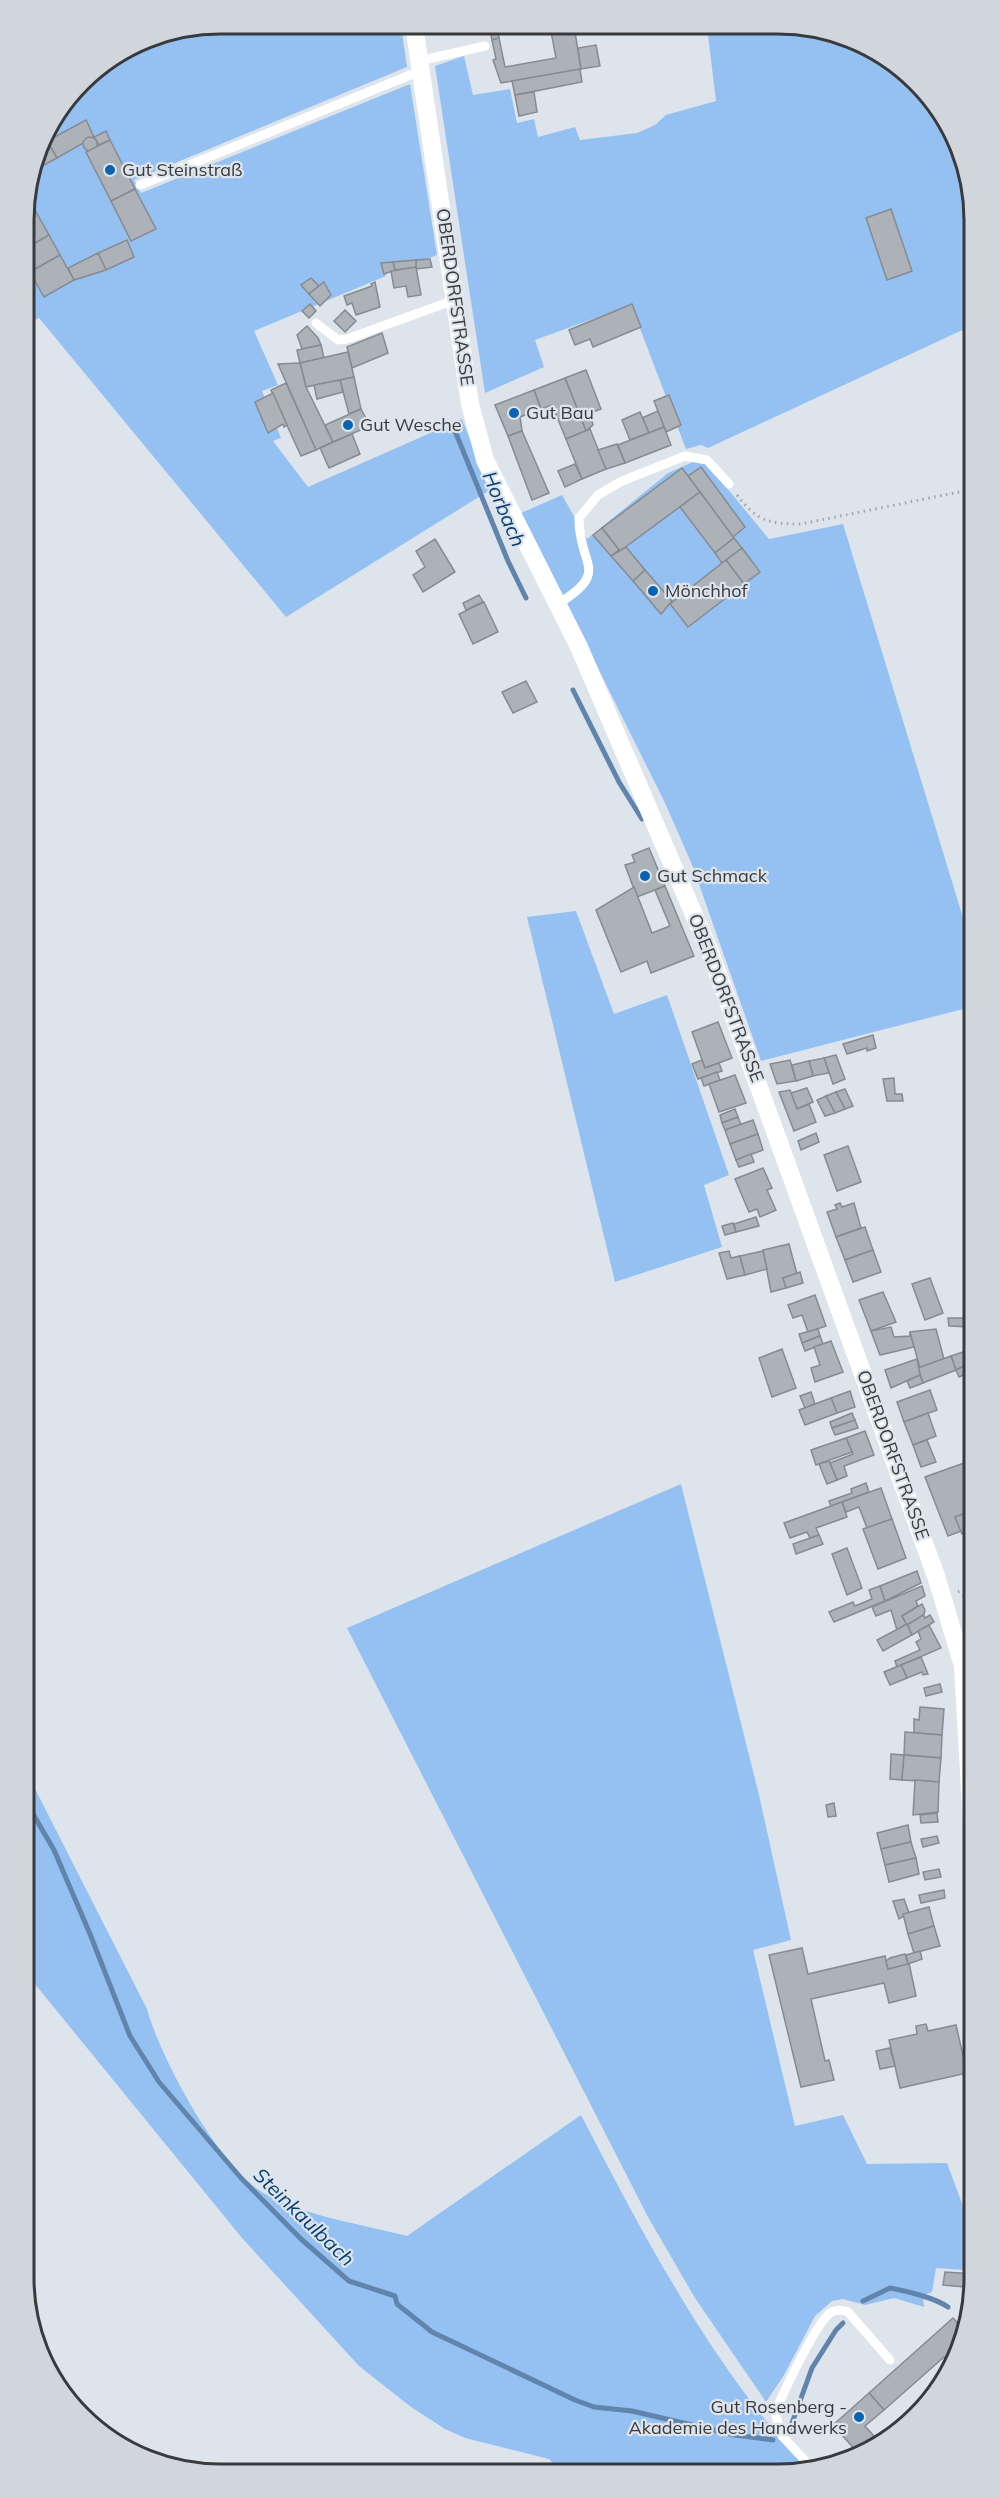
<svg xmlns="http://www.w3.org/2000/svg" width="999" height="2498" font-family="Mulish,sans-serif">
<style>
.green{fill:#95c1f2}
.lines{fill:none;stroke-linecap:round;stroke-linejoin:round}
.stream{stroke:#6184ac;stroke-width:5}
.building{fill:#adb2b9;stroke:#858b91;stroke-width:1.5}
.path{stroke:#a1a5ab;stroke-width:3;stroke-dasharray:1.5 4.5;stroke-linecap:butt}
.lane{stroke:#fff;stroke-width:9}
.street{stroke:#fff;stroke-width:18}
.poi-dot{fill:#0963b0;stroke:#dee4eb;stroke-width:2}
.labels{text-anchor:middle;stroke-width:4.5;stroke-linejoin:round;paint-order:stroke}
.poi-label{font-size:18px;fill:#383a3d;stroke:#dee4eb;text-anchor:start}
.street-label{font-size:18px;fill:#383a3d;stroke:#dee4eb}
.water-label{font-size:20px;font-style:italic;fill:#073f72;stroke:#dee4eb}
.rim{fill:none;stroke:#383a3d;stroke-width:3}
</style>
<rect width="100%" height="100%" fill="#dee4eb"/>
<g class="green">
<path d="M220 24 401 25 407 67 134 180 141 193 410 84 437 255 410 266 385 272 386 276 254 331 278 385 262 391 281 438 273 441 308 487 462 419 490 490 286 617 39 318 25 325 24 207 44 133 91 73 146 39Z"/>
<path d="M707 27 817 28 908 73 948 122 968 170 969 327 708 448 701 445 686 449 631 305 535 340 544 367 485 393 435 66 464 56 473 95 510 89 517 123 534 119 538 137 575 127 580 140 637 133 655 125 666 115 716 101Z"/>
<path d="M702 458 769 539 843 524 971 944V1007L761 1061 693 867 666 805 521 513 562 495 587 539 668 473Z"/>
<path d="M576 911 614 1014 667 995 729 1175 704 1185 722 1247 615 1282 527 917Z"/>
<path d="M681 1484 759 1795 791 1940 753 1950 795 2126 843 2115 867 2164 947 2163 974 2236 975 2266 964 2270 936 2268 932 2292 923 2296 924 2307 894 2298 865 2305 843 2299 832 2301 815 2316 784 2375 766 2402 695 2298 648 2217 347 1628Z"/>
<path d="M29 1777 147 2009C160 2057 221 2172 267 2195 309 2217 361 2224 407 2236L581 2115C645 2238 711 2365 806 2467L559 2469 549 2459 465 2438 445 2429 411 2407 359 2366 242 2238 30 1978Z"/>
</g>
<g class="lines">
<g class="stream">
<path d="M455 431 508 561 526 598"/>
<path d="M573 690 619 782 642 819"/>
<path d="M29 1807 54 1850 90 1934 130 2036 159 2082 241 2178 301 2239 349 2281 395 2296 397 2304 432 2332 575 2400 594 2407 632 2411 735 2435 773 2440"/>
<path d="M863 2301 890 2288C907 2291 935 2298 948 2307"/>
<path d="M964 2314 968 2318"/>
<path d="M788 2434 812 2368 836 2330 843 2323"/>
</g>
</g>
<g class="building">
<path d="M486 26H497L499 38 492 40 490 29 487 30Z"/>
<path d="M550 26H574L581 69 501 83 493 60 496 59 492 40 499 38 505 67 556 58Z"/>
<path d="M596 45 600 66 581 69 578 48Z"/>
<path d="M580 69 582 82 515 95 512 81Z"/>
<path d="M534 92 537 112 519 116 515 95Z"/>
<path d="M86 120 94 137 57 158 47 141Z"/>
<path d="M106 131 110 140 99 145 94 137Z"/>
<circle cx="90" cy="144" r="7"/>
<path d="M110 140 135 189 111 201 86 152Z"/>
<path d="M47 141 57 158 35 170 41 144Z"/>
<path d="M135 189 156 229 131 241 111 201Z"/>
<path d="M27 196 36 212 24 218V207Z"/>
<path d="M891 209 912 271 887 280 866 218Z"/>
<path d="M36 212 49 235 25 249 24 218Z"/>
<path d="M49 235 60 255 30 272 25 262V249Z"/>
<path d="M127 240 134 257 106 270 98 253Z"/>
<path d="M98 253 106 270 74 280 68 268Z"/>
<path d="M60 255 74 280 44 297 30 272Z"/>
<path d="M430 259 432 267 416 269V260Z"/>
<path d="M416 260V267L395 270 393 262Z"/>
<path d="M393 262 395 270 384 274 381 263Z"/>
<path d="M416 267 421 295 408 297 406 286 394 288 391 271Z"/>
<path d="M311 278 319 286 309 294 301 285Z"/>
<path d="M324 282 331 295 320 306 309 294Z"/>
<path d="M375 282 380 307 356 315 352 303 347 305 344 296 372 286 371 284Z"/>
<path d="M310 304 316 311 309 318 302 311Z"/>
<path d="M632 304 641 327 593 347 590 339 575 345 569 330Z"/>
<path d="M345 310 356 321 345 332 334 321Z"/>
<path d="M307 326 318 338 321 345 302 349 297 335Z"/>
<path d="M382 333 388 353 352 368 347 347Z"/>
<path d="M321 345 324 358 300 363 297 350Z"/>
<path d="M348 352 354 377 306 387 300 363Z"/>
<path d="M300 363 306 387 333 442 316 450 278 364Z"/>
<path d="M586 370 601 409 590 413 593 425 586 431 565 378Z"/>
<path d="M354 377 361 409 349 414 340 380Z"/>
<path d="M565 378 586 431 566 439 552 405 541 409 534 390Z"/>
<path d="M340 380 343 392 317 399 314 385Z"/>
<path d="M286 383 316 450 301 456 271 390Z"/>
<path d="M534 390 541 409 520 417 522 431 508 436 495 405Z"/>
<path d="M273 393 287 425 284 427 283 424 268 433 255 402Z"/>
<path d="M669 395 681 425 666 432 654 401Z"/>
<path d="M361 409 370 426 333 442 325 425Z"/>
<path d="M658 411 664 427 649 433 642 418Z"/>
<path d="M640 412 649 433 630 440 622 420Z"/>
<path d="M664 427 671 445 625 463 618 445Z"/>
<path d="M590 429 606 469 582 479 566 439Z"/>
<path d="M522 431 549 493 532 500 508 436Z"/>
<path d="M352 434 360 454 329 468 320 448Z"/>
<path d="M617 444 625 463 606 469 598 450Z"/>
<path d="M575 464 582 479 565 487 558 471Z"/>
<path d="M701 467 745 527 733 537 688 476Z"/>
<path d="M682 468 700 492 620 551 602 528Z"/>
<path d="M700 492 734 538 715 553 680 507Z"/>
<path d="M602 528 619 550 611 556 593 535Z"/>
<path d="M734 538 742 548 722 563 715 553Z"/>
<path d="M435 539 455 572 423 592 413 575 425 567 416 551Z"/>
<path d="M626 547 645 570 633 581 611 556Z"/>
<path d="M742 548 760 572 744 584 726 560Z"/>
<path d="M726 560 744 584 688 627 670 604Z"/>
<path d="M645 570 672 601 661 614 633 581Z"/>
<path d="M479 595 483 602 466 610 463 603Z"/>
<path d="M484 602 498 632 473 644 459 614Z"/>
<path d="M526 681 537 702 513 713 502 692Z"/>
<path d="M649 848 665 886 637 897 625 865 635 862 632 855Z"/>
<path d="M665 886 694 956 651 973 647 961 621 972 596 910 634 887 652 933 670 926 655 890Z"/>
<path d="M718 1022 732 1058 705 1068 692 1032Z"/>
<path d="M873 1035 876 1048 867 1051V1048L847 1054 843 1044Z"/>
<path d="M836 1055 845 1079 833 1084 824 1058Z"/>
<path d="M824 1058 829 1073 813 1076 809 1061Z"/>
<path d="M702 1060 705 1068 719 1063 722 1071 698 1079 692 1064Z"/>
<path d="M790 1060 796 1081 777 1084 770 1064Z"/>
<path d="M809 1061 813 1076 796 1081 792 1065Z"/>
<path d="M717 1072 720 1080 704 1086 701 1078Z"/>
<path d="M735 1075 746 1103 719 1112 709 1084Z"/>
<path d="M894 1078 895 1094H902L903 1101H887L883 1079Z"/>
<path d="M807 1088 813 1102 797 1109 791 1093Z"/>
<path d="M845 1089 853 1106 845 1109 836 1092Z"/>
<path d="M790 1090 797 1109 809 1104 816 1122 794 1131 779 1092Z"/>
<path d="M836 1092 845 1109 835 1113 826 1096Z"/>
<path d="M826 1096 835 1113 825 1116 817 1100Z"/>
<path d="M735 1109 738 1117 722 1123 720 1115Z"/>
<path d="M738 1117 741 1125 725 1130 722 1123Z"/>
<path d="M753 1120 758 1134 730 1144 725 1130Z"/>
<path d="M816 1133 819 1142 801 1150 798 1141Z"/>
<path d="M758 1134 763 1150 736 1160 730 1144Z"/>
<path d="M848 1146 861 1182 837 1191 824 1155Z"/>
<path d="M751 1154 754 1162 739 1167 736 1160Z"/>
<path d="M763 1168 772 1188 767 1190 776 1210 760 1217 757 1209 749 1212 735 1179Z"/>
<path d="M840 1203 842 1207 854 1203 861 1228 836 1237 827 1212 837 1209 835 1205Z"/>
<path d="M756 1217 759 1226 736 1232 734 1224Z"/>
<path d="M733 1223 736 1232 725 1235 722 1226Z"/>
<path d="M865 1227 873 1250 845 1260 836 1237Z"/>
<path d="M789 1244 797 1274 783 1278 786 1288 771 1292 763 1250Z"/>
<path d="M873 1250 881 1272 853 1282 845 1260Z"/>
<path d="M729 1251 731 1258 740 1256 745 1275 727 1279 719 1253Z"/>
<path d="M763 1251 767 1269 745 1275 740 1256Z"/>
<path d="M800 1272 803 1283 786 1288 783 1278Z"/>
<path d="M930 1278 943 1313 925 1320 912 1284Z"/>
<path d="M883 1292 896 1322 871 1331 859 1300Z"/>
<path d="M815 1295 826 1326 808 1332 802 1315 793 1318 788 1305Z"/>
<path d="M948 1318H970L971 1327 949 1326Z"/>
<path d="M891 1327 894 1337 910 1336V1332L914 1347 880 1355 871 1331Z"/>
<path d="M818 1329 820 1336 802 1343 799 1334Z"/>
<path d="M936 1329 944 1359 920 1368 910 1332Z"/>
<path d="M820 1336 823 1344 805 1351 802 1343Z"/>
<path d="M831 1341 843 1372 815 1382 811 1368 820 1365 814 1347Z"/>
<path d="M782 1349 796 1388 772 1397 759 1358Z"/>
<path d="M966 1351 970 1363 956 1370 951 1356Z"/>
<path d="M951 1356 956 1370 923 1383 918 1368Z"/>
<path d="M917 1359 920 1375 891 1388 885 1370Z"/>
<path d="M970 1363 971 1372 959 1377 956 1370Z"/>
<path d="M920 1375 923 1383 910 1388 907 1381Z"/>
<path d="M930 1390 937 1410 904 1422 897 1402Z"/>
<path d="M850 1391 855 1407 837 1413 831 1398Z"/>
<path d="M811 1392 815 1404 805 1408 800 1396Z"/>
<path d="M831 1398 837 1413 805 1425 799 1410Z"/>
<path d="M852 1413 855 1420 832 1428 830 1422Z"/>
<path d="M928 1413 936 1436 913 1445 904 1422Z"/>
<path d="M855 1420 858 1428 835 1435 832 1428Z"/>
<path d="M865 1431 874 1455 844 1466 847 1476 837 1480 830 1463 853 1454 846 1438Z"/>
<path d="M846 1438 852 1452 816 1465 811 1450Z"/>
<path d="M927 1440 936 1462 921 1467 913 1445Z"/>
<path d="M829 1461 837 1480 827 1484 819 1464Z"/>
<path d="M964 1463 972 1486V1511L955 1517 961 1531 948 1536 925 1477Z"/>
<path d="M866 1483 869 1492 831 1506 829 1501 852 1493 851 1489Z"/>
<path d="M881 1488 892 1519 867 1528 859 1507 846 1512 842 1502Z"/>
<path d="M842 1502 847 1517 816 1528 819 1535 810 1538 807 1532 790 1538 784 1523Z"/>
<path d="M972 1511V1530L962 1534 955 1517Z"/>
<path d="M892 1519 906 1558 878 1569 863 1529Z"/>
<path d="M819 1535 823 1544 796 1554 793 1544Z"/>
<path d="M847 1548 862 1588 847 1595 832 1554Z"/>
<path d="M917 1571 921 1583 885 1601 880 1586Z"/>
<path d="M880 1586 885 1601 834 1622 829 1612 853 1602 855 1606 872 1599 869 1590Z"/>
<path d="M922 1586 925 1596 916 1601 918 1606 902 1616 907 1624 897 1630 891 1610 876 1616 872 1607Z"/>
<path d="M973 1592V1618L963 1596Z"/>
<path d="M922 1604 925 1610 924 1615 907 1625 902 1616Z"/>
<path d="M923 1615 925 1618 930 1615 934 1622 912 1635 907 1625Z"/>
<path d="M907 1624 912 1635 883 1651 877 1640Z"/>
<path d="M929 1625 941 1648 897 1667 895 1661 920 1650 916 1642 921 1639 918 1631Z"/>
<path d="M921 1657 928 1674 923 1675 922 1672 907 1678 901 1665Z"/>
<path d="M901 1665 907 1678 890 1685 884 1672Z"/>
<path d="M940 1684 942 1692 926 1696 924 1688Z"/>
<path d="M920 1707 944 1709 942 1735 914 1733V1719L919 1720Z"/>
<path d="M905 1732 942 1735 941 1758 904 1755Z"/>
<path d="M891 1754 904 1755 902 1780 890 1779Z"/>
<path d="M904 1755 941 1758 939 1782 902 1780Z"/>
<path d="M915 1780 939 1782 938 1812 913 1815Z"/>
<path d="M834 1803 836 1816 828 1817 826 1805Z"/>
<path d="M937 1813 938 1822 921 1823 920 1815Z"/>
<path d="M908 1825 911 1842 881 1849 877 1833Z"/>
<path d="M937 1836 939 1843 923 1847 921 1839Z"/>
<path d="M911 1842 916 1858 885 1865 881 1849Z"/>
<path d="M916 1858 919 1874 889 1882 885 1865Z"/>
<path d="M939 1869 941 1877 925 1880 923 1872Z"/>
<path d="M944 1890 945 1898 921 1903 919 1895Z"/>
<path d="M904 1899 909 1913 899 1919 893 1901Z"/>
<path d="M929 1907 934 1926 908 1934 903 1914Z"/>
<path d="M934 1926 940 1946 914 1953 908 1934Z"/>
<path d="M802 1948 808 1974 885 1956 888 1969 909 1963 916 1996 889 2003 884 1983 811 1999 825 2061 829 2060 834 2080 801 2087 769 1955Z"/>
<path d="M920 1951 922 1959 908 1964 906 1955Z"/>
<path d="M905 1954 908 1964 888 1969 886 1961 890 1958Z"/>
<path d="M926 2024 928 2031 956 2025 967 2073 900 2088 889 2040 917 2034 916 2026Z"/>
<path d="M890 2048 895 2066 880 2069 876 2051Z"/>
<path d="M945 2272 975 2274V2288L943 2285Z"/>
<path d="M953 2318 965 2331 960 2352 952 2366 944 2357 884 2410 869 2393Z"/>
<path d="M869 2393 884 2410 865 2426 881 2444 859 2454 833 2425Z"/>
</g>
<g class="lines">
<g class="path">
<path d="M737 495C757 521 769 524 801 524L969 490"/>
<path d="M958 1592 973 1586"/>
</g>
<g class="lane">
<path d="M419 61 485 46"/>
<path d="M140 185 420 71"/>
<path d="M316 323 338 340 347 339 457 299"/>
<path d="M556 605C613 571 578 566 579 518L598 495 622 481 685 456 707 460 729 484"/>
<path d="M811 2467 782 2436 775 2413C783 2393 815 2325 830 2313 836 2309 843 2310 848 2312L890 2360"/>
</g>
<path class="street" d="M414 25 470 404 485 460 579 647 710 952 936 1576 963 1666 973 1844"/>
</g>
<g class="poi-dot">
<circle cx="110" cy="170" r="6"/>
<circle cx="514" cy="413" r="6"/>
<circle cx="348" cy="425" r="6"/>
<circle cx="653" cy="591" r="6"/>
<circle cx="645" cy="876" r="6"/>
<circle cx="859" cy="2417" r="6"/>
</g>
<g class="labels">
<g class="poi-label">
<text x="122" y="176">Gut Steinstraß</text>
<text x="526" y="419">Gut Bau</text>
<text x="360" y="431">Gut Wesche</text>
<text x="665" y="597">Mönchhof</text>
<text x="657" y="882">Gut Schmack</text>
<text x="847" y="2413" text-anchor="end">Gut Rosenberg -<tspan x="847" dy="21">Akademie des Handwerks</tspan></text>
</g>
<g class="street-label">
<text transform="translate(455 297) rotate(82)" y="6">OBERDORFSTRASSE</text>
<text transform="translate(726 998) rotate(69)" y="6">OBERDORFSTRASSE</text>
<text transform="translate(893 1455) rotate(70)" y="6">OBERDORFSTRASSE</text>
</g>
<g class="water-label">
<text transform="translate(504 509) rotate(67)" y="7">Horbach</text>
<text transform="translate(304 2217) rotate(44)" y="7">Steinkaulbach</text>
</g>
</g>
<path d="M0 0H999V2498H0ZM220 34H778A186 186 0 0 1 964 220V2278A186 186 0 0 1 778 2464H220A186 186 0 0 1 34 2278V220A186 186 0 0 1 220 34Z" fill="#d1d6dd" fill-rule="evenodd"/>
<path class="rim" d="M220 34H778A186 186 0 0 1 964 220V2278A186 186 0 0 1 778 2464H220A186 186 0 0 1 34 2278V220A186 186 0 0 1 220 34Z"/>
</svg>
